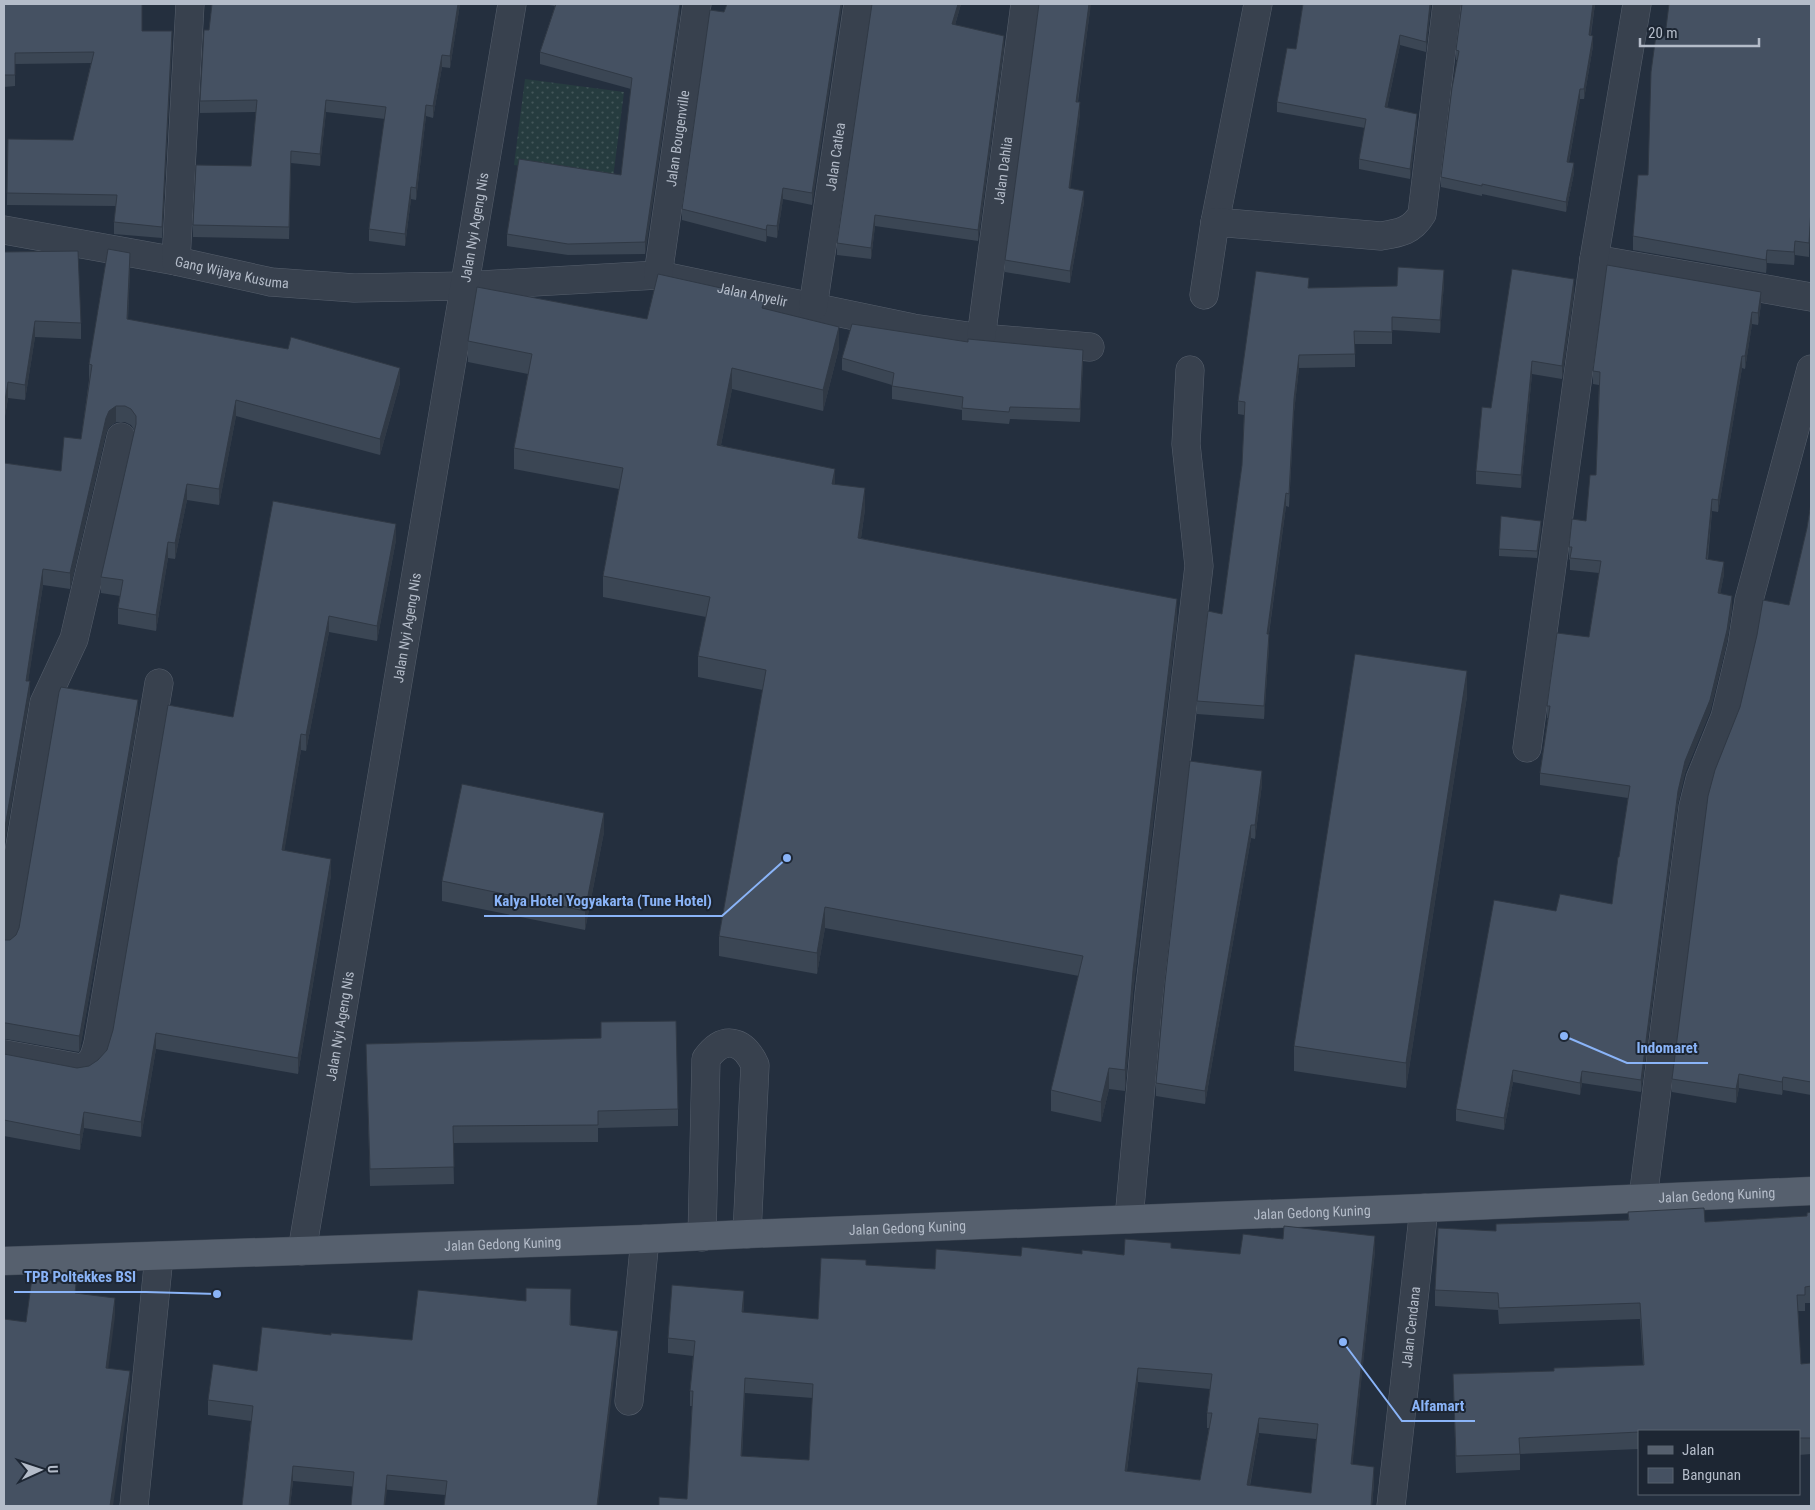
<svg xmlns="http://www.w3.org/2000/svg" width="1815" height="1510" font-family="'Roboto Condensed',sans-serif">
<style>
.grass{fill:url(#grass-dots)}
.lines{fill:none;stroke-linecap:round;stroke-linejoin:round}
.minor-casing{stroke:#565f6c;stroke-width:29}
.major-casing{stroke:#414a57;stroke-width:29}
.minor{stroke:#38414e;stroke-width:28}
.major{stroke:#56606e;stroke-width:28}
.wall{fill:#3b4654;fill-rule:evenodd}
.shaded-wall{fill:#303945}
.building{fill:#455162;stroke:#303945;fill-rule:evenodd}
.labels{text-anchor:middle;stroke-width:4;stroke-linejoin:round;paint-order:stroke}
.street-label{font-size:14px;fill:#b4bcc9;stroke:#1d2633}
.leader{fill:none;stroke:#8ab4f8;stroke-width:2}
.callout-dot{fill:#8ab4f8;stroke:#1d2633;stroke-width:2}
.callout-label{font-size:15px;text-anchor:middle;font-weight:bold;fill:#8ab4f8;stroke:#1d2633;stroke-width:4;stroke-linejoin:round;paint-order:stroke}
</style>
<defs>
<pattern id="grass-dots" width="8" height="8" patternUnits="userSpaceOnUse" patternTransform="scale(1.25)"><rect width="8" height="8" fill="#263c3f"/><path d="M2 2h.1M6 6h.1" fill="none" stroke="#435659" stroke-width="1.8" stroke-linecap="round"/></pattern>
</defs>
<rect width="100%" height="100%" fill="#242f3e"/>
<path class="grass" d="M525 79 624 92 613 178 514 165Z"/>
<g class="lines">
<g class="minor-casing">
<g id="minor">
<path d="M1215 222 1258 4"/>
<path id="s1" d="M4 230 176 261 271 282 354 288 464 286 658 275 913 328 981 338 1090 347"/>
<path d="M1594 259 1811 297"/>
<path d="M176 261 190 4"/>
<path id="s2" d="M658 275 697 4"/>
<path d="M1204 295 1215 222 1381 236C1400 233 1412 231 1422 214L1447 4"/>
<path id="s3" d="M813 307 858 4"/>
<path id="s4" d="M981 338 1025 4"/>
<path d="M1527 748 1594 259 1637 4"/>
<path d="M4 941 44 703 74 639 121 437"/>
<path d="M4 1054 80 1068C93 1065 95 1055 98 1043L159 683"/>
<path d="M1643 1198 1693 807 1700 779 1725 717 1742 645 1749 600 1811 369"/>
<path d="M1129 1219 1149 994 1199 566 1186 444 1190 370"/>
<path d="M702 1237 706 1059C723 1035 743 1039 755 1065L747 1234"/>
<path id="s5" d="M302 1251 512 4"/>
<path d="M629 1401 645 1239"/>
<path d="M134 1506 159 1256"/>
<path id="s6" d="M1391 1506 1424 1208"/>
</g>
</g>
<g class="major-casing">
<g id="major">
<path id="s7" d="M4 1261 645 1239 747 1234 1424 1208 1811 1191"/>
</g>
</g>
<use href="#minor" class="minor"/>
<use href="#major" class="major"/>
</g>
<g class="wall">
<path d="M4 4 142 31 172 42 162 238 114 234V222L116 206 7 205 8 139 73 140 91 63 15 64V86L4 87Z"/>
<path d="M212 4H460L450 68 442 67 433 118 426 116 416 200 411 199 405 246 369 241V229L385 119 326 112 320 166 291 163 289 239 193 237V225L251 166 256 112 200 113V101L209 30Z"/>
<path d="M543 4H680V15L645 254 568 255 507 246V234L621 175 631 89 540 64V52L555 6Z"/>
<path d="M727 4H842L812 205 783 199 777 238 767 236 766 242 682 220V209L724 12Z"/>
<path d="M872 4H961L955 25 1004 47 978 241 875 226 871 259 837 255V243Z"/>
<path d="M1303 4H1431L1426 52 1400 45 1387 108 1417 124 1410 179 1359 169V159L1365 128 1277 112V102L1296 49Z"/>
<path d="M1462 4H1595L1591 35 1593 46 1584 99H1580L1569 162 1574 173 1566 212 1482 194V196L1441 187V177L1457 60H1456V50Z"/>
<path d="M1811 4 1809 257 1795 255 1794 265 1767 263 1766 273 1633 250V236L1648 175Z"/>
<path d="M1090 10 1078 102 1080 114 1070 188 1084 202 1070 283 1005 272V260Z"/>
<path d="M4 252 81 323V339L35 337 25 400 8 398 4 422Z"/>
<path d="M130 269 128 320 400 383 380 455 236 416 219 505 187 500 175 559 168 558 156 631 118 624V608L120 596 101 593V577L135 431 131 425 125 422H116L109 427 106 433 70 589 43 585 28 681 30 697 4 463 61 471 81 439 89 380V364Z"/>
<path d="M1444 283 1440 333 1392 330V344H1355V367L1299 368 1294 412 1289 507 1286 506 1269 634V647L1264 719 1197 714V701L1222 614 1242 465 1244 415 1238 414V401L1309 288 1397 286Z"/>
<path d="M1574 292 1562 379 1532 374 1521 488 1476 484V471L1491 408Z"/>
<path d="M748 298 764 309 839 348 823 411 732 389 721 445 835 484 865 509 861 538 1177 620 1133 992 1125 1091 1109 1089 1101 1122 1051 1111V1090L1079 976 825 928 817 974 719 956V936L763 690 698 677V656L706 617 603 597V576L619 489 514 469V448L528 374 468 362V341L647 319Z"/>
<path d="M1761 304 1758 325 1752 324 1745 369 1742 368 1718 512 1712 511 1708 559 1724 574 1720 594 1732 608 1727 642 1710 712 1685 773 1678 803 1641 1092 1582 1083 1580 1095 1513 1082 1504 1130 1456 1121V1109L1556 911 1612 904 1628 798 1540 785V773L1548 718H1547V706L1589 637 1599 573 1570 570V560L1569 559V547L1586 521 1596 475 1599 385 1593 384V371Z"/>
<path d="M842 358 1083 362 1080 422 1010 419 1009 424 962 420V410L892 399V385L842 370Z"/>
<path d="M1811 503V1095L1783 1090 1782 1095 1739 1088 1736 1103 1672 1092V1079L1789 605 1807 528Z"/>
<path d="M1541 527 1537 558 1499 556V549Z"/>
<path d="M396 540 377 641 329 632 306 751 301 750 284 851 331 875 298 1074 156 1049 141 1137 84 1128 80 1150 4 1136V1054L77 1068 89 1066 98 1060 107 1050 233 717Z"/>
<path d="M1467 696 1406 1088 1294 1071V1046Z"/>
<path d="M138 716 80 1049 79 1052 6 1039H4V940H10L16 935Z"/>
<path d="M1262 784 1255 839 1251 838 1205 1104 1156 1096V1083Z"/>
<path d="M604 832 585 930 442 901V881Z"/>
<path d="M366 1044 678 1109V1126L598 1128V1142L453 1143 454 1184 370 1186Z"/>
<path d="M1628 1212 1705 1222 1807 1216 1811 1212V1303H1805V1311H1798L1801 1364 1811 1363V1454L1799 1455V1431H1639V1449L1520 1454V1470L1456 1473 1453 1374 1554 1371 1643 1365 1640 1319 1499 1324 1498 1310 1435 1306V1290L1496 1231 1628 1220Z"/>
<path d="M1171 1248 1240 1254 1375 1251 1352 1465 1374 1482 1372 1506H659L687 1499 692 1406H690V1391L693 1356 668 1353V1338L744 1306 743 1313 818 1319 866 1265 935 1269 1021 1256 1082 1254 1124 1255ZM1138 1382 1210 1389 1207 1413V1428H1209L1200 1480 1127 1471ZM745 1393 813 1398 809 1460 742 1456ZM1259 1433 1316 1439 1311 1493 1250 1486Z"/>
<path d="M526 1301 571 1304V1325L618 1346 445 1495 293 1481 290 1506H242L251 1421 208 1415V1400L257 1371 331 1335 412 1340Z"/>
</g>
<g class="shaded-wall">
<path d="M458 4H460L450 68V56Z"/>
<path d="M680 4V15L645 254V242Z"/>
<path d="M841 4H842L812 205V193Z"/>
<path d="M958 4H961L952 35V24Z"/>
<path d="M1089 4H1091L1076 113V102Z"/>
<path d="M1430 4H1431L1426 52V42Z"/>
<path d="M1593 4H1595L1589 45V35Z"/>
<path d="M172 31V42L162 238V227Z"/>
<path d="M1400 35V45L1385 117V107Z"/>
<path d="M1004 36V47L978 241V230Z"/>
<path d="M1593 36V46L1584 99V89Z"/>
<path d="M442 55V67L433 118V106Z"/>
<path d="M1580 89V99L1567 172V162Z"/>
<path d="M326 100V112L320 166V154Z"/>
<path d="M1080 102V114L1069 199V188Z"/>
<path d="M426 105V116L416 200V188Z"/>
<path d="M1417 114V124L1410 179V169Z"/>
<path d="M1574 163V173L1566 212V202Z"/>
<path d="M411 187V199L405 246V234Z"/>
<path d="M783 188V199L777 238V226Z"/>
<path d="M1084 191V202L1070 283V271Z"/>
<path d="M1811 208V222L1809 257V243Z"/>
<path d="M875 215V226L871 259V248Z"/>
<path d="M767 225V236L766 242V230Z"/>
<path d="M1795 241V255L1794 265V252Z"/>
<path d="M1767 250V263L1766 273V260Z"/>
<path d="M130 253V269L127 335V319Z"/>
<path d="M1444 270V283L1440 333V320Z"/>
<path d="M1574 279V292L1562 379V366Z"/>
<path d="M1761 292V304L1758 325V313Z"/>
<path d="M1752 312V324L1745 369V356Z"/>
<path d="M35 321V337L25 400V385Z"/>
<path d="M839 327V348L823 411V390Z"/>
<path d="M1083 350V362L1080 422V409Z"/>
<path d="M1299 355V368L1294 412 1289 507 1294 399Z"/>
<path d="M1742 356V368L1718 512V500Z"/>
<path d="M1532 361V374L1521 488V475Z"/>
<path d="M400 368V383L380 455V439Z"/>
<path d="M732 368V389L717 465V445Z"/>
<path d="M8 382V398L4 422V407Z"/>
<path d="M236 400V416L219 505V489Z"/>
<path d="M116 406V422L109 427 106 433 70 589V573L106 418 109 411Z"/>
<path d="M835 469V490L832 484Z"/>
<path d="M187 484V500L175 559V543Z"/>
<path d="M865 488V509L858 559V538Z"/>
<path d="M1286 493V506L1267 647V634Z"/>
<path d="M1712 499V511L1706 571V559Z"/>
<path d="M1541 521V527L1537 558V551Z"/>
<path d="M396 524V540L377 641V626Z"/>
<path d="M168 542V558L156 631V615Z"/>
<path d="M1724 562V574L1718 606V593Z"/>
<path d="M43 569V585L26 696V681Z"/>
<path d="M1732 596V608L1727 642 1710 712 1685 773 1678 803 1641 1092V1080L1678 791 1685 761Z"/>
<path d="M1177 599V620L1133 992 1125 1091V1070L1133 971Z"/>
<path d="M329 616V632L306 751V735Z"/>
<path d="M1269 634V647L1264 719V706Z"/>
<path d="M1467 671V696L1406 1088V1063Z"/>
<path d="M30 681V697L4 849V833Z"/>
<path d="M138 700V716L80 1049 79 1052V1036Z"/>
<path d="M301 734V750L282 866V850Z"/>
<path d="M1262 771V784L1255 839V825Z"/>
<path d="M604 813V832L585 930V911Z"/>
<path d="M1251 825V838L1205 1104V1091Z"/>
<path d="M331 859V875L298 1074V1058Z"/>
<path d="M825 907V928L817 974V953Z"/>
<path d="M156 1033V1049L141 1137V1122Z"/>
<path d="M1109 1068V1089L1101 1122V1102Z"/>
<path d="M1513 1070V1082L1504 1130V1118Z"/>
<path d="M1582 1071V1083L1580 1095V1083Z"/>
<path d="M1739 1074V1088L1736 1103V1089Z"/>
<path d="M1783 1077V1090L1782 1095V1082Z"/>
<path d="M84 1112V1128L80 1150V1135Z"/>
<path d="M1375 1236V1251L1351 1479V1464Z"/>
<path d="M744 1291V1306L742 1327V1312Z"/>
<path d="M115 1298V1316L106 1386V1368Z"/>
<path d="M618 1331V1346L598 1506H597Z"/>
<path d="M1138 1368V1382L1125 1486V1471Z"/>
<path d="M130 1371V1389L113 1506H110Z"/>
<path d="M745 1378V1393L741 1471V1456Z"/>
<path d="M1259 1418V1433L1247 1500V1485Z"/>
<path d="M293 1466V1481L290 1506H289Z"/>
<path d="M1374 1467V1482L1372 1506H1371Z"/>
<path d="M387 1475V1490L385 1506H384Z"/>
</g>
<g class="building">
<path d="M4 4H142V31H172L162 227 114 222 117 195 7 193 8 139 73 140 94 52 15 53V75H4Z"/>
<path d="M212 4H458L450 56 442 55 433 106 426 105 416 188 411 187 405 234 369 229 386 107 326 100 320 154 291 151 289 227 193 225 196 165 251 166 257 100 200 101 204 30H209Z"/>
<path d="M556 4H680L645 242 568 244 507 234 519 159 621 175 632 78 540 52Z"/>
<path d="M727 4H841L812 193 783 188 777 226 767 225 766 230 682 209 710 10 724 12Z"/>
<path d="M872 4H958L952 24 1004 36 978 230 875 215 871 248 837 243Z"/>
<path d="M1039 4H1089L1076 102H1080L1069 188 1084 191 1070 271 1005 260Z"/>
<path d="M1303 4H1430L1426 42 1400 35 1385 107 1417 114 1410 169 1359 159 1366 119 1277 102 1287 48 1296 49Z"/>
<path d="M1462 4H1593L1589 35 1593 36 1584 89H1580L1567 162 1574 163 1566 202 1482 184V186L1441 177 1452 88 1459 51 1456 50Z"/>
<path d="M1669 4H1811V208L1809 243 1795 241 1794 252 1767 250 1766 260 1633 236 1638 175H1648L1651 72 1656 35 1665 36Z"/>
<path d="M108 249 130 253 127 319 288 349 291 337 400 368 380 439 236 400 219 489 187 484 175 543 168 542 156 615 118 608 123 580 101 577 136 424V416L131 409 125 406H116L109 411 106 418 70 573 43 569 26 681H30L4 833V463L61 471 64 437 81 439 92 365 89 364Z"/>
<path d="M78 251 81 323 35 321 25 385 8 382 4 407V252Z"/>
<path d="M1607 265 1761 292 1758 313 1752 312 1745 356H1742L1718 500 1712 499 1706 559 1724 562 1718 593 1732 596 1727 630 1710 700 1685 761 1678 791 1641 1080 1582 1071 1580 1083 1513 1070 1504 1118 1456 1109 1494 900 1556 911 1560 894 1612 904 1618 857H1619L1630 786 1540 773 1550 706H1547L1557 633 1589 637 1601 561 1570 558 1572 547H1569L1572 519 1586 521 1590 475H1596L1600 372 1593 371Z"/>
<path d="M1398 267 1444 270 1440 320 1392 317V332L1354 331 1355 354 1299 355 1294 399 1289 494 1286 493 1267 634H1269L1264 706 1197 701 1208 611 1222 614 1242 465 1245 402 1238 401 1256 271 1309 278 1308 288 1397 286Z"/>
<path d="M1512 269 1574 279 1562 366 1532 361 1521 475 1476 471 1482 407 1491 408Z"/>
<path d="M658 274 748 294 747 298 764 301 762 308 839 327 823 390 732 368 717 445 835 469 832 484 865 488 858 538 1177 599 1133 971 1125 1070 1109 1068 1101 1102 1051 1090 1083 956 825 907 817 953 719 936 766 670 698 656 710 597 603 576 623 468 514 448 532 354 468 341 477 287 647 319Z"/>
<path d="M852 324 968 342V339L1083 350 1080 409 1010 407 1009 412 962 408 963 397 892 386 894 373 842 358Z"/>
<path d="M273 501 396 524 377 626 329 616 306 735 301 734 282 850 331 859 298 1058 156 1033 141 1122 84 1112 80 1135 4 1120V1054L77 1068 89 1066 98 1060 107 1050 113 1030 168 705 233 717Z"/>
<path d="M1811 503V1082L1783 1077 1782 1082 1739 1074 1736 1089 1672 1079 1708 796 1715 770 1740 707 1757 635 1763 600 1789 605 1807 528Z"/>
<path d="M1501 516 1541 521 1537 551 1499 549Z"/>
<path d="M1355 654 1467 671 1406 1063 1294 1046Z"/>
<path d="M61 687 138 700 80 1034 79 1036 6 1023H4V940H10L16 935 19 928 59 692Z"/>
<path d="M1190 761 1262 771 1255 825H1251L1205 1091 1156 1083 1165 982Z"/>
<path d="M462 784 604 813 585 911 442 881Z"/>
<path d="M676 1021 678 1109 598 1111V1125L453 1126 454 1167 370 1169 366 1044 601 1038V1022Z"/>
<path d="M1704 1208 1705 1222 1807 1216V1213L1811 1212V1286L1805 1287V1295H1797L1801 1364 1811 1363V1438H1799V1431H1639V1432L1519 1438 1520 1454 1456 1456 1453 1374 1554 1371V1368L1644 1365 1640 1303 1499 1308 1498 1293 1435 1290 1438 1228 1496 1231V1224L1629 1220 1628 1212Z"/>
<path d="M1284 1226 1375 1236 1351 1464 1374 1467 1371 1506H659V1497L687 1499 693 1391H690L695 1341 668 1338 672 1285 744 1291 742 1312 818 1319 821 1258 866 1260V1265L935 1269 936 1249 1021 1256 1022 1247 1082 1254V1250L1124 1255 1125 1239 1171 1243V1248L1240 1254 1243 1234 1283 1239ZM1138 1368 1212 1374 1207 1413H1212L1200 1480 1125 1471ZM745 1378 813 1384 809 1460 741 1456ZM1259 1418 1318 1424 1311 1493 1247 1485Z"/>
<path d="M32 1278 76 1284 75 1293 115 1298 106 1368 130 1371 110 1506H4V1319L26 1322Z"/>
<path d="M526 1288 571 1289 570 1325 618 1331 597 1506H444L447 1481 387 1475 384 1506H351L354 1472 293 1466 289 1506H242L253 1406 208 1400 213 1364 257 1371 262 1327 331 1335V1333L412 1340 418 1290 526 1301Z"/>
</g>
<g class="labels">
<g class="street-label">
<text dy="5" stroke="none"><textPath href="#s2" startOffset="138">Jalan Bougenville</textPath></text>
<text dy="5" stroke="none"><textPath href="#s3" startOffset="152">Jalan Catlea</textPath></text>
<text dy="5" stroke="none"><textPath href="#s4" startOffset="169">Jalan Dahlia</textPath></text>
<text dy="5" stroke="none"><textPath href="#s5" startOffset="1038">Jalan Nyi Ageng Nis</textPath></text>
<text dy="5" stroke="none"><textPath href="#s1" startOffset="232">Gang Wijaya Kusuma</textPath></text>
<text dy="5" stroke="none"><textPath href="#s1" startOffset="756">Jalan Anyelir</textPath></text>
<text dy="5" stroke="none"><textPath href="#s5" startOffset="632">Jalan Nyi Ageng Nis</textPath></text>
<text dy="5" stroke="none"><textPath href="#s5" startOffset="228">Jalan Nyi Ageng Nis</textPath></text>
<text dy="5" stroke="none"><textPath href="#s7" startOffset="1714">Jalan Gedong Kuning</textPath></text>
<text dy="5" stroke="none"><textPath href="#s7" startOffset="1309">Jalan Gedong Kuning</textPath></text>
<text dy="5" stroke="none"><textPath href="#s7" startOffset="904">Jalan Gedong Kuning</textPath></text>
<text dy="5" stroke="none"><textPath href="#s7" startOffset="499">Jalan Gedong Kuning</textPath></text>
<text dy="5" stroke="none"><textPath href="#s6" startOffset="180">Jalan Cendana</textPath></text>
</g>
</g>
<path class="leader" d="M787 858L722 916H484M1564 1036L1627 1063H1708M217 1294L146 1292H14M1343 1342L1402 1421H1475"/>
<g class="callout-dot">
<circle cx="787" cy="858" r="5"/>
<circle cx="1564" cy="1036" r="5"/>
<circle cx="217" cy="1294" r="5"/>
<circle cx="1343" cy="1342" r="5"/>
</g>
<g class="callout-label">
<text x="603" y="906">Kalya Hotel Yogyakarta (Tune Hotel)</text>
<text x="1667" y="1053">Indomaret</text>
<text x="80" y="1282">TPB Poltekkes BSI</text>
<text x="1438" y="1411">Alfamart</text>
</g>
<rect width="1815" height="1510" fill="none" stroke="#b4bcc9" stroke-width="10"/>
<rect x="1638" y="1430" width="162" height="65" fill="#1d2633" stroke="#59626f"/>
<rect x="1648" y="1446" width="25" height="8" fill="#56606e" stroke="#59626f"/>
<text x="1682" y="1455" font-size="15" fill="#b4bcc9">Jalan</text>
<rect x="1648" y="1468" width="25" height="15" fill="#455162" stroke="#59626f"/>
<text x="1682" y="1480" font-size="15" fill="#b4bcc9">Bangunan</text>
<g transform="translate(40 1470) rotate(87)" stroke="#1d2633" stroke-width="4" paint-order="stroke">
<path d="M0-4L9 19L0 12L-9 19Z" fill="#b4bcc9"/>
<text y="-8" font-size="14" font-weight="bold" text-anchor="middle" fill="#b4bcc9">U</text>
</g>
<path d="M1640 38v8h119v-8" fill="none" stroke="#b4bcc9" stroke-width="2.5"/>
<text x="1648" y="38" font-size="15" fill="#b4bcc9" stroke="#1d2633" stroke-width="4" paint-order="stroke">20 m</text>
</svg>
